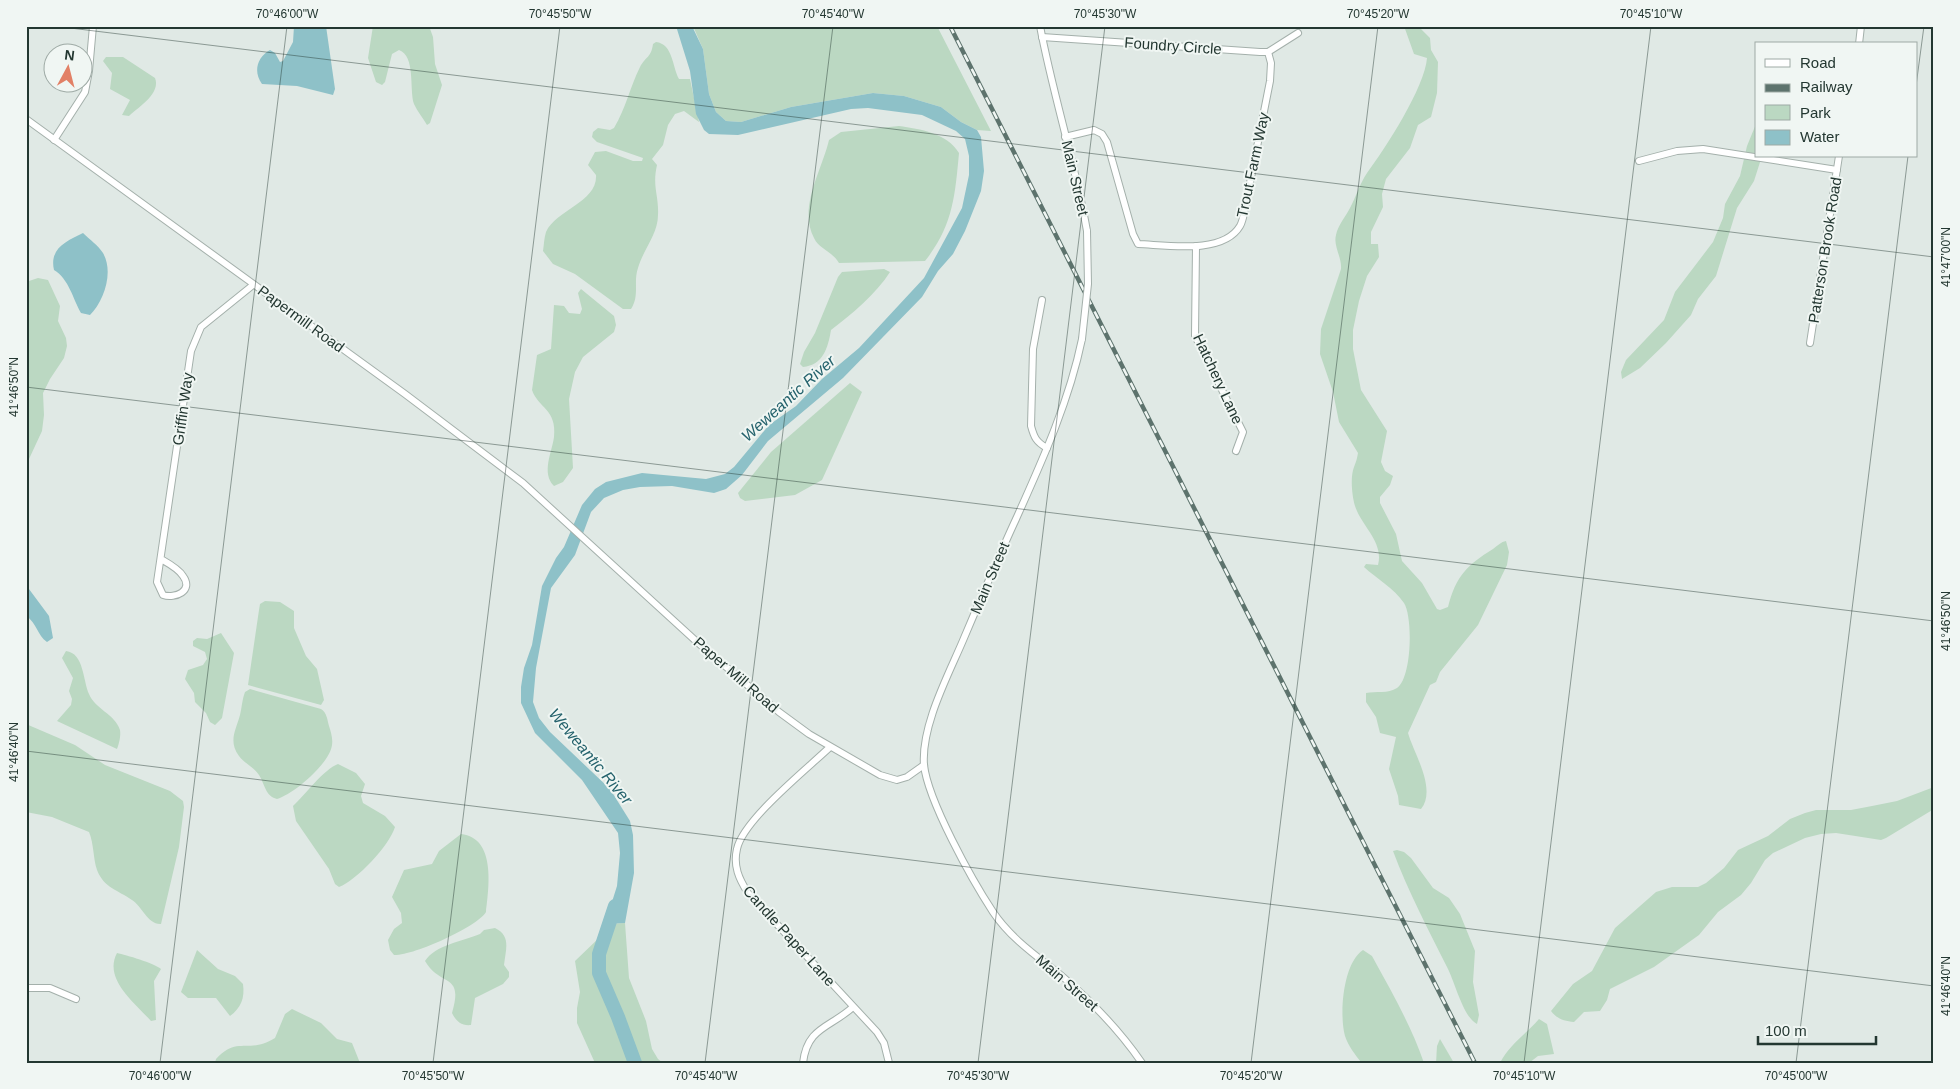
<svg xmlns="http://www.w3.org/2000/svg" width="1960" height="1089" font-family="Arial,sans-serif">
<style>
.green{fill:#bbd8c2}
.water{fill:#8ec1c8}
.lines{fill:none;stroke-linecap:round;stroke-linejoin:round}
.river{stroke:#8ec1c8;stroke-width:14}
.minor-casing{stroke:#a4b0ab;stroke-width:8}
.minor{stroke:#fff;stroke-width:6}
.rail-casing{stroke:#5d736d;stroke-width:4.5}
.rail{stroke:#f0f6f3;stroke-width:2.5;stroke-dasharray:8;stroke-linecap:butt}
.minor-bridge-casing{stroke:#a4b0ab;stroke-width:8;stroke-linecap:butt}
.minor-bridge{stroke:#fff;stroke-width:6}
.ticks{fill:none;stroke:#233731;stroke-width:1;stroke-opacity:0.45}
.labels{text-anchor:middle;stroke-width:4;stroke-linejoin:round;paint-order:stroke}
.street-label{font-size:15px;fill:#233731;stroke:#f0f6f3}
.water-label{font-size:16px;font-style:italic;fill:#24626c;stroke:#f0f6f3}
.neatline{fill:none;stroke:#233731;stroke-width:2}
.ticks-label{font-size:12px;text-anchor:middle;fill:#233731}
</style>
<rect width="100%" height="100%" fill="#e0e9e5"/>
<g class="green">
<path d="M373 26H429L433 37 435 64 442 85 430 123 427 125C423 118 417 111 414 104 409 90 416 56 399 50L392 54 385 82 382 85 376 82 368 58Z"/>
<path d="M693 26H937L991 131 977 130 961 122 941 107 904 96 873 93 791 107 741 122 726 121 716 112 709 94 703 49Z"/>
<path d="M1404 26 1421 29 1430 38 1431 50 1438 62 1437 93 1431 117 1418 125 1410 148 1386 179 1382 194 1383 207 1371 232V244H1378L1379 257 1367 276 1359 301 1353 330V349L1361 390 1387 431 1381 462 1385 471 1393 476 1390 485 1380 497V503L1396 534 1402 561 1422 583 1437 609 1440 610 1448 607C1456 576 1467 565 1493 549 1498 545 1501 542 1506 541L1509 552 1507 565 1478 625 1440 672 1436 682 1430 685 1408 733C1414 754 1437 789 1421 809L1399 805 1398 796 1389 769 1396 737 1380 733 1376 717 1366 702V693C1376 691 1388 694 1397 688 1412 678 1413 617 1404 603 1394 588 1377 579 1364 567L1366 564 1378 565C1384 542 1362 527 1355 506 1352 496 1350 477 1354 467 1356 462 1357 459 1358 453L1339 422 1333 392 1320 354 1321 329 1341 269C1342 257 1333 246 1336 235 1338 225 1346 216 1350 208 1356 197 1360 183 1367 173 1385 149 1425 87 1427 58L1414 54Z"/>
<path d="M656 42C673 44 672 66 679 79H690L699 122 684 111 675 114 668 125 663 145 652 159 657 165C652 187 659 195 658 215 658 234 643 250 638 268 633 282 640 295 631 309H623L575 274 553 264 543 251C544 245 544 238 546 232 556 210 598 202 596 175L588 165 595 152 606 151 633 161H642L643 158 597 142 592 137 593 132 598 128 610 130 614 128C626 108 630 87 640 67 646 56 651 58 653 44Z"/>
<path d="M106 57H123L155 78C161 93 140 106 129 116L122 115 130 100 110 89 112 73 103 61Z"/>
<path d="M1756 124V156L1761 159 1754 181 1737 208 1716 276 1698 299 1691 315 1666 343 1640 368 1622 379 1621 372 1626 360 1664 320 1675 292 1713 242 1723 218 1725 204 1740 176 1747 146Z"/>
<path d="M899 126C920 129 947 133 959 153 955 196 953 226 925 261L839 263C833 252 819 249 814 238 798 208 822 170 829 140L841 132Z"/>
<path d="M884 269 890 272C876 294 852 314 831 330 828 348 823 365 803 367L800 364 804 352 815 333 838 277 842 272Z"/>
<path d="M38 278 48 280 60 306 58 321 66 338 67 346 64 358 50 379 43 393 44 415 42 431 29 459 26 458V282Z"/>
<path d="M581 289 614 316 616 325 614 332 583 357 575 372 569 399 573 468 563 482 554 486C541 473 552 452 554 437 557 409 538 408 532 390L537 355 551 349 554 305 564 306 569 313 580 314 582 309 578 293Z"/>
<path d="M850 383 862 392 822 480 795 495 745 501 740 498 738 493 771 452Z"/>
<path d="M265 601 280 602 294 611V628L306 656 317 669 324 700 321 705 248 685 259 610 260 604Z"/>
<path d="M221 633 234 653 222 718 215 725 210 722 206 713 195 702 194 693 185 679 188 670 203 665 207 659 205 652 193 646V641L197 638 207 639Z"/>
<path d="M66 651C84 653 83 681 89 694 95 709 115 714 120 730 121 736 119 744 117 749L57 721 71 705 72 699 69 691 73 678 62 658Z"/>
<path d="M250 689 321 709C327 713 327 719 329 726 331 732 333 739 332 745 330 763 294 794 277 799 265 796 265 784 259 775 254 767 244 763 239 756 228 741 236 730 240 715 242 707 242 700 245 692Z"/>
<path d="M26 724 75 745 105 765 170 791 183 801 184 807 179 847 161 924C148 925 142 906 132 900 118 890 104 888 97 870 93 858 94 844 89 832L52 817 26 812Z"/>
<path d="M338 764 356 773 365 784 361 796 363 803 385 816 395 827C389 846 357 880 339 887L335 884 329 869 296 821 293 806C305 795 324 769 338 764Z"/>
<path d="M1934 787V809L1886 838 1881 840 1836 833 1821 834 1805 838 1773 853 1765 860 1751 883 1741 895 1718 912 1699 935 1654 967 1610 989 1607 1000 1600 1011 1584 1012 1574 1022C1564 1021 1557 1019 1551 1011L1573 984 1592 971 1615 928 1656 892 1672 887H1698L1706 883 1724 868 1738 850 1768 836 1790 819 1805 813 1816 810H1851L1872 806 1897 801Z"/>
<path d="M461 834C496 838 489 887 486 912 477 927 413 956 394 955L390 950 388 940 394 929 402 923 401 913 392 897 404 870 432 864 439 851Z"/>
<path d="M1397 850 1404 852 1411 858 1433 888 1449 898 1460 914 1475 951 1473 982 1479 1015 1477 1024C1463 1017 1455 982 1447 967 1428 929 1408 891 1393 851Z"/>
<path d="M625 923 629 978 646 1021 652 1049 658 1059 663 1063H595L577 1023V1008L580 992 575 961 600 937 605 924Z"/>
<path d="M495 928C511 936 506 948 504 965L509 972V977L503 984 475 998 471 1025C461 1026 456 1021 452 1013 464 972 441 988 425 961 435 945 463 941 480 934L484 930Z"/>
<path d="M197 950 218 969 235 976 243 984C245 998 241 1008 230 1016L216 998H188L181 992Z"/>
<path d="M1363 950 1372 956C1391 991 1411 1025 1424 1063H1362C1355 1055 1348 1045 1345 1036 1339 1014 1343 963 1363 950Z"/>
<path d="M117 953C126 955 154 963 161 969L154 981 156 1020 151 1021C135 1003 103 979 117 953Z"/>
<path d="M292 1009 321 1023 337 1039 352 1043 360 1063H215L216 1059C238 1035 248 1055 275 1038L285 1014Z"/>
<path d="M1539 1019 1547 1024 1554 1054 1538 1056 1529 1063H1500C1509 1045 1526 1034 1539 1019Z"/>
<path d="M1440 1039 1454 1063H1436L1437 1046Z"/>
</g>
<g class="water">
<path d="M294 26H326L335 89 333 95 297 86 262 84C253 72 257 57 270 50L275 53 280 62 283 61 293 42Z"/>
<path d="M676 26H692L703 49 709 94 716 112 726 121 741 122 791 107 873 93 904 96 941 107 961 122 977 130 981 137 984 171 981 191 965 231 953 254 938 271 922 297 843 378 768 441 742 475 726 489 714 493 672 486 640 487 623 490 604 498 591 512 575 555 551 588 536 668 533 702 539 718 550 732 610 789 630 821 633 835 634 873 625 923 605 924 617 886 620 853 618 833 582 780 535 733 521 703V687L524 668 532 645 542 586 556 558 564 547 582 505 595 489 606 482 642 473 706 479 725 474 734 467 769 425 796 406 822 379 859 348 924 278 962 208 969 175V156L965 139 956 131 922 115 868 108 851 109 738 135 709 134 704 130 696 114 690 71Z"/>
<path d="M83 233C90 240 98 245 103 253 114 272 104 301 90 315L81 313C73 299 69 279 54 270 49 248 67 241 83 233Z"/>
<path d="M26 585 49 616 53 638 47 642C37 635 37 623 26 616Z"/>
</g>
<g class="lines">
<path class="river" d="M615 906 599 954V973L618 1017 635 1063"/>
<g class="minor-casing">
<g id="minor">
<path d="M1040 26C1053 95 1075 162 1087 231"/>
<path d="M1042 37 1260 52H1268L1298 33"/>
<path d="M1859 44 1861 26"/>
<path d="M26 119 405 394 523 483 697 642 779 712 809 734 880 775 897 780 907 777 924 765"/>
<path d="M1065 137 1094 130 1102 134 1107 142 1133 234 1138 244C1166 245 1223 255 1240 226 1243 221 1244 213 1245 208L1270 81 1271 63 1268 52"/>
<path d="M54 140 85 92 89 71 93 26"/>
<path d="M1639 161 1677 151 1703 149 1837 170"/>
<path d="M1196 246 1195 336 1243 432 1236 451"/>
<path d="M1042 300 1033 349 1031 426C1034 437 1036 442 1047 448"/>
<path d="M1082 339C1069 402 1042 461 1016 519 998 558 981 598 964 638 949 674 921 725 924 765 928 801 972 880 993 912 1011 939 1038 957 1063 977 1092 1002 1120 1031 1142 1063"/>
<path d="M1810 343 1839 156"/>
<path d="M161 559C168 563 179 569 183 576 194 591 175 599 163 595L157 582 191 351 201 327 253 285"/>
<path d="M830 747C807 769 743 820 737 849 733 866 739 879 748 893L877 1032 884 1043 889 1063"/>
<path d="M26 988H50L76 999"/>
<path d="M803 1063C807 1027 830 1028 853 1007"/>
</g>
</g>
<use href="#minor" class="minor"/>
<g class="rail-casing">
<path id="rail" d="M950 26 1475 1063"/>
</g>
<use href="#rail" class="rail"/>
<g class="minor-bridge-casing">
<path id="minor-bridge" d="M1082 339 1088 284 1087 231"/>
</g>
<use href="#minor-bridge" class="minor-bridge"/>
</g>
<path class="ticks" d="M54 26 1934 257M1916 86 1924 26M26 387 1934 621M26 751 1934 986M160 1063 287 26M433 1063 560 26M705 1063 833 26M978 1063 1105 26M1251 1063 1378 26M1524 1063 1651 26M1796 1063 1908 156"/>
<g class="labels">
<g class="street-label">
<text transform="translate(1173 46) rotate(4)" y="5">Foundry Circle</text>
<text transform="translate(1253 165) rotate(-78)" y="5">Trout Farm Way</text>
<text transform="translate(1075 178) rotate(77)" y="5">Main Street</text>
<text transform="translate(1825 250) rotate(-81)" y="5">Patterson Brook Road</text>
<text transform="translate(301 319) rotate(36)" y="5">Papermill Road</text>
<text transform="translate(1218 379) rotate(65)" y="5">Hatchery Lane</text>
<text transform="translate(183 409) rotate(-82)" y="5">Griffin Way</text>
<text transform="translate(990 578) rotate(-67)" y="5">Main Street</text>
<text transform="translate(736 675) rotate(41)" y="5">Paper Mill Road</text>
<text transform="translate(789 936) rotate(48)" y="5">Candle Paper Lane</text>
<text transform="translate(1067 983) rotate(41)" y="5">Main Street</text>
</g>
<g class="water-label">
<text transform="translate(788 398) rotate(-42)" y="6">Weweantic River</text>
<text transform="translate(591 756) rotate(50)" y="6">Weweantic River</text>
</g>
</g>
<rect width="1960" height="1089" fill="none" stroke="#f0f6f3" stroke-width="55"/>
<rect x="1755" y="42" width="162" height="115" fill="#f0f6f3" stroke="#9eaaa5"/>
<rect x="1765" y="59" width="25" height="8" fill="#ffffff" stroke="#9eaaa5"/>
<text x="1800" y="68" font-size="15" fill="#233731">Road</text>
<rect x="1765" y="84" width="25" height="8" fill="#5d736d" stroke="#9eaaa5"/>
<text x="1800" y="92" font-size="15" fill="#233731">Railway</text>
<rect x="1765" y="105" width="25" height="15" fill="#bbd8c2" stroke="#9eaaa5"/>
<text x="1800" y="118" font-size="15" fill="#233731">Park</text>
<rect x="1765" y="130" width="25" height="15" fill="#8ec1c8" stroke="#9eaaa5"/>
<text x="1800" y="142" font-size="15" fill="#233731">Water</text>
<g transform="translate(68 68) rotate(7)"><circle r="24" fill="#f0f6f3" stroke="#9eaaa5"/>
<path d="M0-4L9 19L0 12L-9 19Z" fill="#e28066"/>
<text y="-8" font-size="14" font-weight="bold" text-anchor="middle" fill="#233731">N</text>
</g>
<path d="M1758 1036v8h118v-8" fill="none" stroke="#233731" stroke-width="2.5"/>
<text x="1765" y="1036" font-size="15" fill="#233731" stroke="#f0f6f3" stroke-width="4" paint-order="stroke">100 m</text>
<rect x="28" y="28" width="1904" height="1034" class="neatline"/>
<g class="ticks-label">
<text x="287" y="18">70°46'00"W</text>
<text x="560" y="18">70°45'50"W</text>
<text x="833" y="18">70°45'40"W</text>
<text x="1105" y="18">70°45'30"W</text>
<text x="1378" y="18">70°45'20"W</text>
<text x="1651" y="18">70°45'10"W</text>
<text transform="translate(1946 257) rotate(-90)" y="4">41°47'00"N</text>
<text transform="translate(14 387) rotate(-90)" y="4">41°46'50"N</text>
<text transform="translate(1946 621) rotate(-90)" y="4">41°46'50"N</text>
<text transform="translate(14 752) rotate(-90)" y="4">41°46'40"N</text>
<text transform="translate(1946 986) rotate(-90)" y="4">41°46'40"N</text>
<text x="160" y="1080">70°46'00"W</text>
<text x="433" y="1080">70°45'50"W</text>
<text x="706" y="1080">70°45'40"W</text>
<text x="978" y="1080">70°45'30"W</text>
<text x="1251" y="1080">70°45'20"W</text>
<text x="1524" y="1080">70°45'10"W</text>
<text x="1796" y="1080">70°45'00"W</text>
</g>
</svg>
